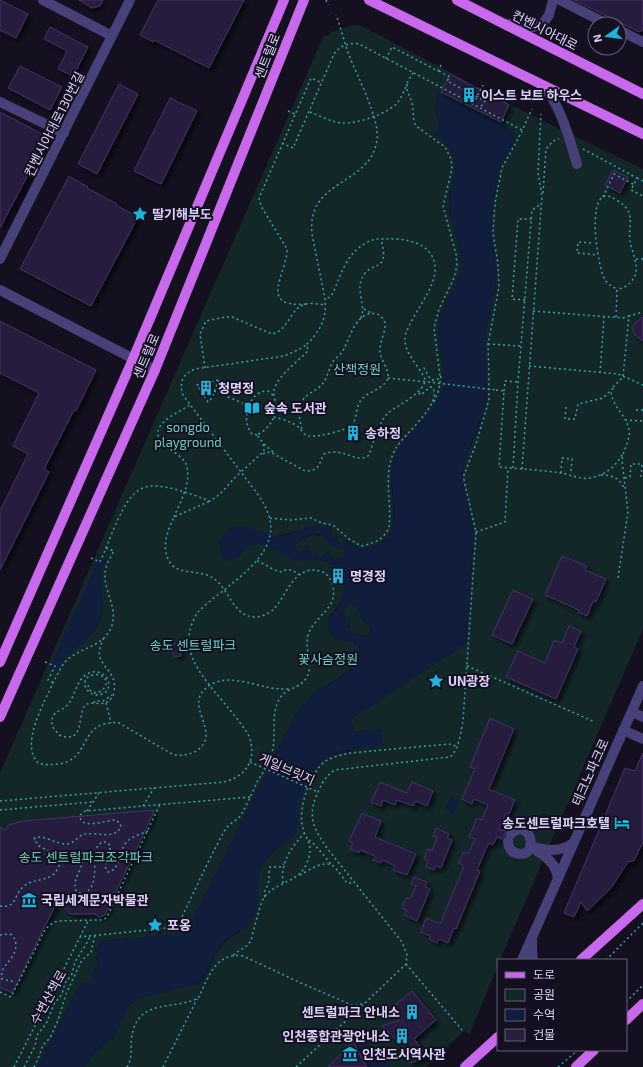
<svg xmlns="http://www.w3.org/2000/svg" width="643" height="1067" viewBox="0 0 643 1067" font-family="'Exo 2','Noto Sans KR',sans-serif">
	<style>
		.green { fill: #132729 }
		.water { fill: #111d3d; fill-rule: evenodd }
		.building { fill: #281e3e; stroke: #423367; filter: url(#shadow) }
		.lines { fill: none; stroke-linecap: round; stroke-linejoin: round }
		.path { stroke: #3ca0a4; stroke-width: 1.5; stroke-dasharray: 2 3; stroke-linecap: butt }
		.minor { stroke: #484079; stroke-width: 10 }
		.major { stroke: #c868ec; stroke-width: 10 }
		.path-bridge { stroke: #3ca0a4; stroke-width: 1.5; stroke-dasharray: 2 3; stroke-linecap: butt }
		.labels { text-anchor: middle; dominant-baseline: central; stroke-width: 4; stroke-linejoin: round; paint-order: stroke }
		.street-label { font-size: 13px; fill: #dcd3fa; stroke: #14101f }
		.poi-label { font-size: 13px; font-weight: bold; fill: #dcd3fa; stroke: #14101f; text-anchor: start }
		.park-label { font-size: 13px; fill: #69d0c1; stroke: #14101f }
	</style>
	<defs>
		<filter id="shadow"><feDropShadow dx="3.5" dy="3.5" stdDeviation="2" flood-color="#0009"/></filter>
	</defs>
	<rect width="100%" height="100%" fill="#14101f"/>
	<!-- green -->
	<path class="green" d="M354 25 362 26 529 114 643 169V629L500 960H498V966L469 1035 465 1030 426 1067H84L95 1052 113 1038 128 1007 137 999 199 983C210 974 211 957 221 946 232 934 249 930 255 913 258 905 257 897 257 889 258 862 272 852 292 838 298 811 302 771 329 756 337 752 345 753 353 750 360 747 373 735 380 729L354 732 351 719 466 643 474 533 462 481C463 453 483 428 486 399 488 380 483 360 485 341 486 323 493 305 496 287V278L491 234 493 204 500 167 514 142 515 136 439 93C432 104 439 116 440 128L436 134C447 144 455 153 456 169 454 179 448 195 449 205 450 225 461 244 461 264 460 287 439 306 438 330 437 350 448 370 442 390 434 418 400 435 392 465 387 488 404 529 381 543 376 547 368 548 361 549L343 538V543L336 542 335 541 338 539 337 537 334 538 330 535 332 531 330 530 331 526C321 528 308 524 300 531L276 536V547C288 550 300 554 312 557 319 559 326 560 332 565 339 569 342 575 344 582 349 605 327 612 328 624 328 628 333 634 335 638L350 642 353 641V644L358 645 360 652 356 653C359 671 328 683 315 693 307 699 301 709 294 717L186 933 101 941 95 952H97L98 956 96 958 98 966 92 973V981L88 983H81L37 1067H0V773L323 37 337 30Z
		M313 535 322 536 333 546 343 549 346 552C344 558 340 559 334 559L329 553H326L323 556H317L318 553 314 555 313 553H310L309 550 307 549 308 546 306 545V550L297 552 295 545 298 541Z
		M349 603C359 603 358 612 363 619 365 622 370 625 370 629 370 631 369 633 368 635L361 636 349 631 348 629 350 625 349 622 350 619H347L343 614 345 606Z"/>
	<!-- water -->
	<path class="water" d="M436 93H439L513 131C514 133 515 136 515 139 513 148 505 157 501 166 497 174 495 192 494 202 488 228 497 254 496 280 496 300 487 319 485 339 483 359 488 378 486 397 483 425 462 455 462 481L474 533 466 643 351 719 354 732 380 729 384 746C337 751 313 750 300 803 298 812 301 824 296 832 290 843 273 848 265 861 254 879 261 895 255 914 250 930 231 934 220 946 210 958 210 976 196 984L137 999 128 1007 113 1038 95 1052 84 1067H37L81 983 84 982 88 983 92 981V973L98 966 96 958 98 956 97 952 94 951 101 941 186 933 294 717C300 708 307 700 315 693 328 683 360 671 356 653L360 652 358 645 353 646V641L350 643C345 639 335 640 331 635 328 631 327 624 329 620 331 615 335 612 338 608 350 590 345 569 324 561 315 557 304 563 294 560 281 557 272 543 258 544 244 544 241 561 227 561L222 557C219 548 218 541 224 534 236 515 259 534 275 536 288 538 304 527 316 525 321 525 325 527 331 526L330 530 332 532 330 535 334 538H338L335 541 336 542 343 543V538L340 536 341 535 345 540 361 549C368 548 376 547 381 543 404 529 388 488 392 465 399 435 434 418 442 390 448 370 437 350 438 330 439 306 460 288 461 264 461 244 450 225 449 205 448 195 454 179 456 169 455 153 447 144 435 134L440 128 436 103ZM318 534 322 536 333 546 343 549 345 552C344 558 340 559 334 559L328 552 323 556H318V553L314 555 313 553H310L309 550 307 549 308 547 306 545V550L297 552 295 546C299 538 310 535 318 534ZM349 603C359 603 358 613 363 619 365 622 370 625 370 629 371 632 369 633 368 635L361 636 349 631 348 627 350 624 349 622 351 619H347L343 614 345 606Z
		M99 557 106 561C104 566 101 570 101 576 100 592 107 606 100 622 90 643 65 651 55 672L49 670Z
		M450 798 459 801 454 813 445 809Z
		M358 1038 368 1042 373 1055 389 1063 391 1067H367L353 1041Z"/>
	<!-- building -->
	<path class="building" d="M0 0 28 14 16 38 0 30Z
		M79 0H103L100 6 92 8Z
		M158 0H244L209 68 154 40 153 42 140 35Z
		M574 0H643V30L639 32Z
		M50 27 88 47 73 76 58 69 67 51 44 39Z
		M20 66 62 87 50 110 8 88Z
		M450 74 509 105 501 122 441 92Z
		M119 84 138 94 97 174 78 164Z
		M170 98 197 111 161 184 134 171Z
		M0 112 48 137 0 228Z
		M613 170 628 177 620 193 605 185Z
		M69 176 88 187 87 188 117 204 116 205 138 217 91 306 20 269Z
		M643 317V341L635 335 633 330 634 324Z
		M0 321 96 370 76 411 74 410 44 469 49 472 0 570V511L28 454 13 446 39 393 0 373Z
		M208 384 211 387 210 392 205 393 202 389 203 385Z
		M352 429 357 431V436L353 438 348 436V431Z
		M562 556 587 566 585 570 606 579 596 602 593 601 587 616 578 612 579 610 545 595Z
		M513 590 533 599 512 644 492 635Z
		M569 626 581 631 574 647 578 649 556 699 506 677 518 651 545 663 554 640 562 643Z
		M179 644 181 656 174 657 172 645Z
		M490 718 514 729 489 789 515 800 509 814 506 813 499 829 505 831V835L502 839 497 837 493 845 489 843 485 851 477 870 480 871 456 929 454 928 448 943 439 939 437 943 429 939 430 936 421 932 426 918 440 924 464 866 459 863 463 852 468 854 475 839 469 837 477 818 482 820 488 805 474 799 472 804 462 799 475 769 470 767Z
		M643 753V842L634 861 628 862 611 888 587 911 581 902 574 917 564 913 625 768 635 771Z
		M380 782 407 793 412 782 433 791 427 806 416 801 413 806 397 800 395 805 383 800 381 806 371 802Z
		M154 810 152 816 105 915 99 917 95 914H71L66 910 58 900 12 993 0 987V827L5 830 9 825 23 821Z
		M362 813 381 821 375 837 416 854 407 875 393 870 395 866 382 860 381 863 373 860 375 856 360 850 359 853 350 849 353 843 349 841Z
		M436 828 449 834 447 838 452 840 441 868 436 866 434 870 426 867 428 861 424 859 428 849 432 851 437 837 433 836Z
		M414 877 427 882 425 886 430 889 417 921 404 915 407 910 402 908 406 898 410 899 416 886 411 884Z
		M412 991 436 1020 414 1039 428 1057 410 1063 404 1047 382 1026 400 1020 390 1009Z
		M353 1041 367 1067H328Z"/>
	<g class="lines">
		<!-- path -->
		<path class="path" d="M326 0 328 5
			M386 59 392 47 438 71 442 63
			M439 71 450 77 447 81 485 101 480 108
			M407 83 413 73
			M407 84C406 92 410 95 412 103 414 111 412 119 416 126L445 147 451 159 452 169 443 206 456 254 457 265 454 278 439 309 434 328 440 376 438 379 432 380 429 377 424 368 421 370
			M473 104 483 85
			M288 111 295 114
			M310 112C320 116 331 122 342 123 356 124 388 114 397 103 401 99 403 92 406 87
			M282 143 293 148 334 54C339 46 350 42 359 44L522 130
			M583 149 637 178 631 190 643 196
			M637 178 643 181
			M543 193 546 149 553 141 559 139
			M603 197 614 174 633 184
			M591 243 578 242 577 253 597 255
			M636 259H643
			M525 300 512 299 518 219H531
			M306 304C257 308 287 274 287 249L261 206 259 198 311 78 322 83
			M364 309 371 313
			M533 311 623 318 629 316
			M616 317 617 289C612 287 608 284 605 280 598 268 587 200 605 196 610 196 613 198 617 200 637 214 628 220 630 240 632 255 643 270 630 283 627 286 622 289 617 289
			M361 318C366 306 357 294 361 281 369 257 391 277 381 239
			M488 344 521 346
			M529 366 618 374 643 385
			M205 368 200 334 206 321 225 317H232L272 334C289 331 290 307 306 304 312 303 319 304 325 305
			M600 373 604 317
			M388 378 428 382
			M217 380 218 382 212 398 208 402 197 385Z
			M218 381 238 387 244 386 251 393
			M613 387 623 377 629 316 643 312
			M613 388 611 392C612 406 626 415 629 429 631 439 623 450 622 460L628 512 618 578
			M496 390 504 391 499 467C520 469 541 470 561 473 570 474 580 480 589 478 604 476 616 467 623 453
			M214 391 245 404
			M504 391 505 381 518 382
			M434 402 439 389 441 375
			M566 407 565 419H575L578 404 603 398 611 390
			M636 410H643
			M274 417C281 419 290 421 297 426 301 428 303 435 308 436 315 438 348 430 352 425 358 417 355 406 362 399 369 391 384 389 388 378 389 368 380 360 380 350 380 341 386 331 385 323 384 319 380 315 377 314 357 309 350 337 344 349 341 355 335 358 332 363 329 369 328 375 325 380 320 391 306 392 301 403 297 411 300 421 302 430
			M625 420 643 421
			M257 435 252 434C240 420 249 390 268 391L273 395
			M264 444 273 452
			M263 454 266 452 272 453 305 471C320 471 318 465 324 454 343 446 357 465 369 455 373 444 379 421 388 413 398 405 426 392 425 379 419 366 404 353 405 338 405 333 408 329 410 324 418 307 437 285 435 266 432 241 403 238 384 239 377 239 372 239 366 243 347 253 341 274 333 293L330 297 325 299
			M513 468 518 382 532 210 541 204
			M522 469 542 196 538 173 541 114
			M561 473 562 458 572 459 571 471
			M601 475C611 475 620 478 624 488
			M625 478 630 477 631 464H642L641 477
			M174 517C180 502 191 484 187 467 184 450 140 442 166 420 173 414 182 410 190 405
			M270 518 291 520 311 518 322 523 333 525 349 539 361 546C374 543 384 540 389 527 392 500 382 472 396 448 404 434 444 403 432 387H430L421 395 418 392
			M476 532 505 522 508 468
			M106 548 114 551C110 558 105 566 105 574 104 593 119 608 111 628 102 648 79 647 65 662 60 668 57 676 53 683 44 703 20 744 38 763 44 765 50 765 57 764 87 762 81 730 104 724 109 723 114 722 119 723L172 754C184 758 205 752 206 736 206 716 186 699 212 684 228 675 251 684 267 687 274 689 281 689 289 689
			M91 558 100 562C109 543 119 509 134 494 140 488 148 485 156 486 174 487 193 495 210 501 223 494 230 481 241 472L183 395C179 383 182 374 195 369L284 356 300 349 306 345
			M257 561C265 564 274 571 282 572 289 567 293 571 300 575
			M104 638C88 667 119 666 114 692
			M45 662 55 666 48 680 54 683
			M467 666 595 722
			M88 685C92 704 118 683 100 675 96 674 91 675 88 677 78 685 93 703 107 691 114 678 99 667 87 674 77 680 75 695 69 703 62 713 50 709 52 726L59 735C85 745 77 716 85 705 96 699 107 711 114 693
			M94 703 95 701H103L112 695
			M106 703 111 723
			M0 801 224 782C248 776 258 757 248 734 238 719 226 705 214 691 194 666 178 643 198 612 222 587 282 558 269 516 264 500 251 486 241 472L264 451 263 443 257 435C266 431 276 419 276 408 276 401 272 394 275 387 281 373 296 363 306 353L308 349 306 345C320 332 327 318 325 299L312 234C306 178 372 186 377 139 380 119 357 76 349 55 344 42 341 28 336 15
			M143 806 154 788
			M0 810 92 802
			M87 811 99 793
			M148 831C140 834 130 837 125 844 119 853 121 866 110 872H108L105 867 110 851V845L106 842H102L98 845C90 859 102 886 83 894L77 892C69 879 87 867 82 854L79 852 62 858 39 846 34 839 36 837C46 836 56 844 67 844 74 844 78 835 85 834 97 832 114 840 121 827L120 823 115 820C106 820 79 831 80 815L85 811 250 797
			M309 840 314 844 332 865
			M300 875C308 871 324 859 333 866 338 870 343 878 347 883H350L354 882
			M283 883C280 862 292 847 305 832
			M265 897C263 890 266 890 268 884 270 879 268 873 270 867H280L284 864
			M0 906C17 908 13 897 22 888 30 879 41 882 51 876 57 873 60 864 62 858
			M0 935 10 934C18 939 17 950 12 957 7 965 0 968 2 979L15 982
			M80 937 88 921
			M233 955 248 945 251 940C254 930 260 902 265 896 277 882 298 882 306 865 316 843 305 842 302 824 299 806 310 774 324 762 332 757 341 755 350 753L449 744 456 746
			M606 960 643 923
			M406 964 462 1030
			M0 992 11 997 45 930C49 925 52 923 58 921L98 920H103L107 917 160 804
			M626 1002 643 985
			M14 1067 80 937 177 927C193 895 207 862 225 830 229 823 237 821 241 815 247 805 252 793 257 782 262 774 268 765 271 756 277 740 271 720 277 704 282 687 300 690 307 677 314 663 304 649 308 635 315 614 342 608 331 581 329 576 325 572 320 571 294 564 286 597 273 610 268 614 261 617 255 617 233 617 229 588 213 578 200 569 177 576 169 561 161 546 168 530 174 517L210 501
			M24 1067 35 1046 37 1035 46 1024 54 1004 62 994 65 983 72 974 75 962 88 941 90 936
			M34 1067 38 1059 43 1045 50 1038 58 1020 66 994 71 983 82 960 91 952 95 935
			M127 1067C134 1056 129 1043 133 1031 141 999 175 1010 198 998 209 978 214 952 243 956L301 983 354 1006 365 1003 406 964 407 955 402 942 327 848C312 827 307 814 319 790 323 781 327 775 335 770L450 757C459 750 461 731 463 721L476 532 464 480V475L476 444 489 400V379L488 344 499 287 498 264 493 233 495 203 502 168 519 137 532 109
			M163 1067 197 999
			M296 1067 363 1005
			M558 1067 578 1050"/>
		<!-- minor -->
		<path class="minor" d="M43 0 112 36
			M560 0 607 24
			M509 24 533 27 542 25 549 15 553 0
			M619 30 643 42
			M541 85C560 101 570 141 577 164
			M0 102 64 133
			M0 259 130 0
			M0 290 155 370
			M632 712 643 717
			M623 730 643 739
			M508 841C508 847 511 852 516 853 540 861 532 815 511 834
			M531 846C546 851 561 853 574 842
			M536 850C548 858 556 864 558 879
			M532 940V950L533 960
			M522 960 643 686"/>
		<!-- major -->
		<path class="major" d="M369 0 643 134
			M457 0 643 94
			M0 662 133 359 284 0
			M0 717 155 370 304 0
			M581 960 643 904
			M626 1020 643 1004
			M465 1067 498 1037
			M576 1067 594 1050"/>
		<!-- path-bridge -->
		<path class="path-bridge" d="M428 382 496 390
			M250 762 318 792"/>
	</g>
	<!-- icons -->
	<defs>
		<g id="building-bare" transform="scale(1.2)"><path d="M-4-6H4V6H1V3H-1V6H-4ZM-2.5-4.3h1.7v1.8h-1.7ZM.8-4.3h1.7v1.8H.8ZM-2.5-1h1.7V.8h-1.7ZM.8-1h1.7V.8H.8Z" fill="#1bb6dd" stroke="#14101f" stroke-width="2.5" paint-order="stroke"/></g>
		<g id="sight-bare" transform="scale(1.2)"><path d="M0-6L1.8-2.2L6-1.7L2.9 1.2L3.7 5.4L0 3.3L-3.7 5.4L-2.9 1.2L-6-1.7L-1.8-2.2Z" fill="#1bb6dd" stroke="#14101f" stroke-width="2.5" paint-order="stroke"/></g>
		<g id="library-bare" transform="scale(1.2)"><path d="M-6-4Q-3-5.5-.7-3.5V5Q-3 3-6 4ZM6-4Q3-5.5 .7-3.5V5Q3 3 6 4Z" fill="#1bb6dd" stroke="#14101f" stroke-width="2.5" paint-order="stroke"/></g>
		<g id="hotel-bare" transform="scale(1.2)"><path d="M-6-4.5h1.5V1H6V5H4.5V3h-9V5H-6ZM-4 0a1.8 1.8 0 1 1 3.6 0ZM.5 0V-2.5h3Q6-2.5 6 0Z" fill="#1bb6dd" stroke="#14101f" stroke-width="2.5" paint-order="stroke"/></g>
		<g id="museum-bare" transform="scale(1.2)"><path d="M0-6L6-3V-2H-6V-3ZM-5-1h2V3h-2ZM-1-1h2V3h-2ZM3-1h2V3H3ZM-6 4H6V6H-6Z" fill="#1bb6dd" stroke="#14101f" stroke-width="2.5" paint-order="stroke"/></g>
	</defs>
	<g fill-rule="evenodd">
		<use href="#building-bare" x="469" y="95"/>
		<use href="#sight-bare" x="140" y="214"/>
		<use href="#building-bare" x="206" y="388"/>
		<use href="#library-bare" x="252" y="408"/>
		<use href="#building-bare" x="353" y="433"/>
		<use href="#building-bare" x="338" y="576"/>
		<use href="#sight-bare" x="436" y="681"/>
		<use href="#hotel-bare" x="622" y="823"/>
		<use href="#museum-bare" x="29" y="900"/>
		<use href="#sight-bare" x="155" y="925"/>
		<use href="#building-bare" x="412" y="1012"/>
		<use href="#building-bare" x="402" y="1036"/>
		<use href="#museum-bare" x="350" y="1054"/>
	</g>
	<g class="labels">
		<!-- street labels -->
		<g class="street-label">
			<text transform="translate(545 30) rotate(27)">컨벤시아대로</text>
			<text transform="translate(267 56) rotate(-68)">센트럴로</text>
			<text transform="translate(54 124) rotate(-63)">컨벤시아대로130번길</text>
			<text transform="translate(146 356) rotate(-67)">센트럴로</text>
			<text transform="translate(287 769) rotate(24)">게일브릿지</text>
			<text transform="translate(590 772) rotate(-66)">테크노파크로</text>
			<text transform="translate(48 997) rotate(-61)">수변산책로</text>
		</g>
		<!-- poi labels -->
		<g class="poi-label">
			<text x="481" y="95">이스트 보트 하우스</text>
			<text x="152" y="214">딸기해부도</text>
			<text x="218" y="388">청명정</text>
			<text x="264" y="408">숲속 도서관</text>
			<text x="365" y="433">송하정</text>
			<text x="350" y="576">명경정</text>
			<text x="448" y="681">UN광장</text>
			<text x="610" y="823" text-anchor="end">송도센트럴파크호텔</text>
			<text x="41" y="900">국립세계문자박물관</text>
			<text x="167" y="925">포옹</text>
			<text x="400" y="1012" text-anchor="end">센트럴파크 안내소</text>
			<text x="390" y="1036" text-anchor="end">인천종합관광안내소</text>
			<text x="362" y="1054">인천도시역사관</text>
		</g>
		<!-- park labels -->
		<g class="park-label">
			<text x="357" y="369">산책정원</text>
			<text x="188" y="427">songdo<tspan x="188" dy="15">playground</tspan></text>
			<text x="193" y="645">송도 센트럴파크</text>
			<text x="328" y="659">꽃사슴정원</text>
			<text x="86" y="857">송도 센트럴파크조각파크</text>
		</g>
	</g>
	<!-- legend -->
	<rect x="497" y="959" width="130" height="92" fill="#14101f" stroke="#645e77"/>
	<rect x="505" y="972" width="20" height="6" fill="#c868ec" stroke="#645e77"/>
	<text x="533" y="979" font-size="12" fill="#dcd3fa">도로</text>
	<rect x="505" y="989" width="20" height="12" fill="#132729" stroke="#645e77"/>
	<text x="533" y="999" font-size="12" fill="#dcd3fa">공원</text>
	<rect x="505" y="1009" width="20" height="12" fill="#111d3d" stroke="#645e77"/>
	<text x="533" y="1019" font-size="12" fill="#dcd3fa">수역</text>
	<rect x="505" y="1029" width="20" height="12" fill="#281e3e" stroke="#645e77"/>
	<text x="533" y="1039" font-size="12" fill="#dcd3fa">건물</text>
	<!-- north arrow -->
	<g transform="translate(607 36) rotate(256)"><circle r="19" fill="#14101f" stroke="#645e77"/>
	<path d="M0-3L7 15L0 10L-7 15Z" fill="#1bb6dd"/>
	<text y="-6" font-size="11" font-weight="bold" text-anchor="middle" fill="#dcd3fa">N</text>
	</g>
</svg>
